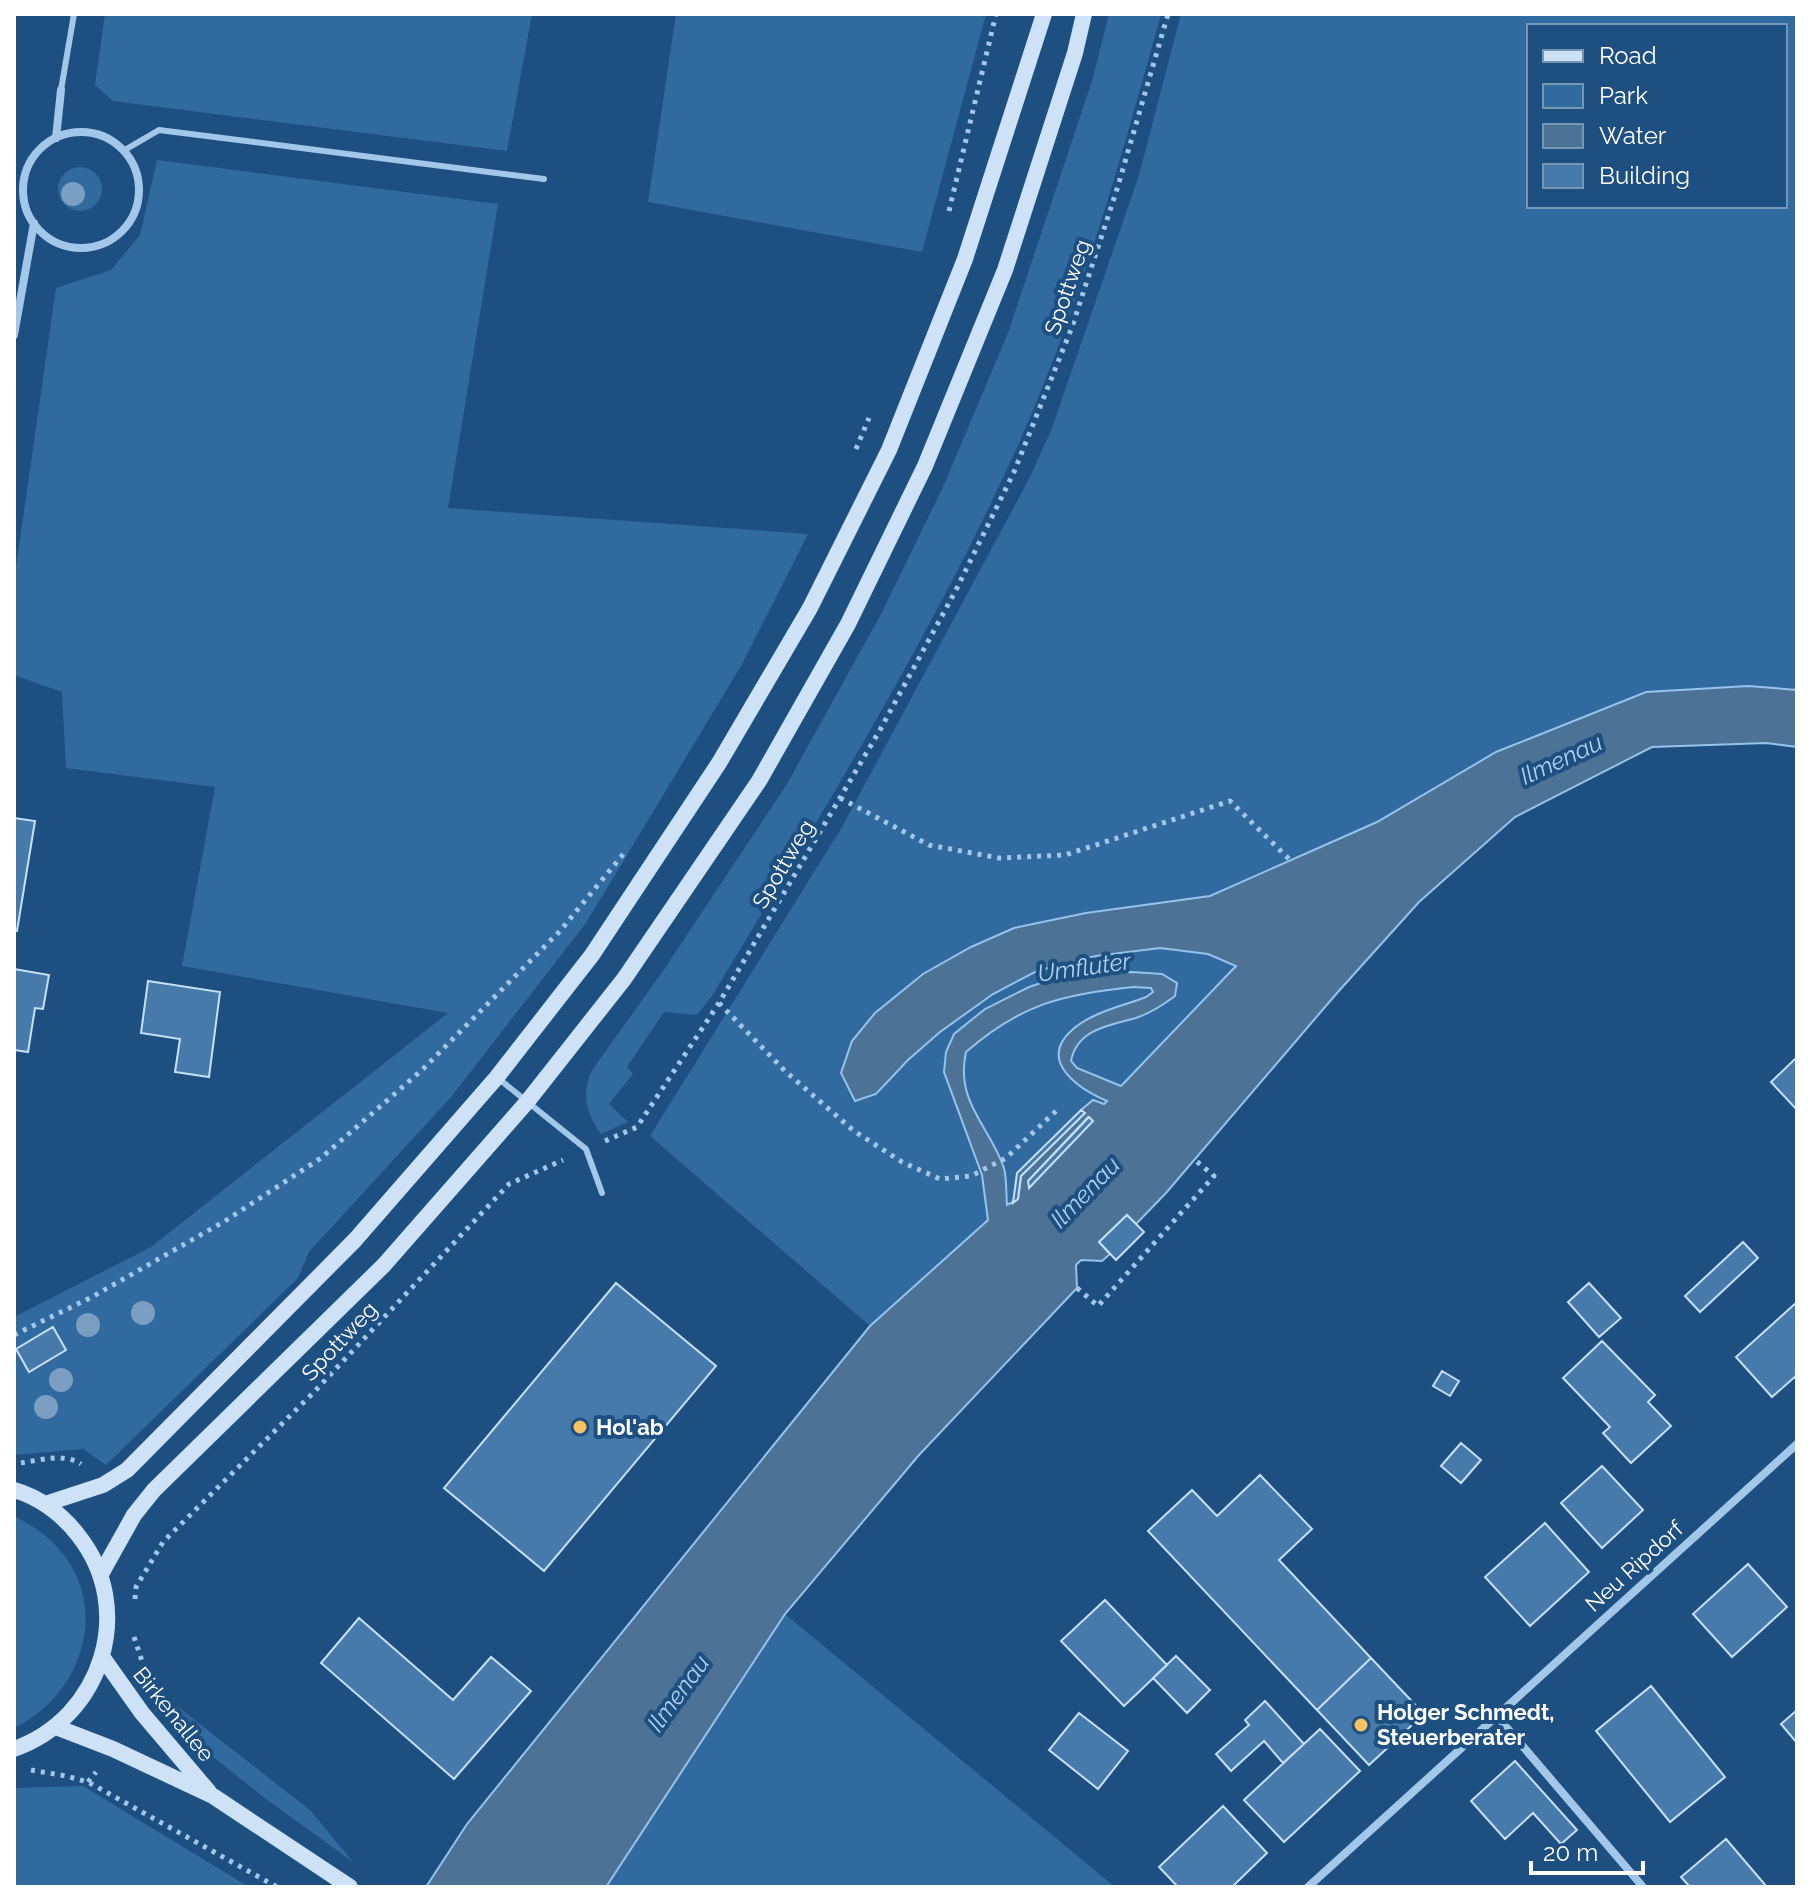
<svg xmlns="http://www.w3.org/2000/svg" width="1811" height="1901" viewBox="0 0 1811 1901" font-family="Raleway,sans-serif">
	<style>
		.green { fill: #316a9f; fill-rule: evenodd }
		.water { fill: #4c7296; stroke: #95c3eb; stroke-width: 2; fill-rule: evenodd }
		.building { fill: #457aaa; stroke: #c6e0f7; stroke-width: 2 }
		.lines { fill: none; stroke-linecap: round; stroke-linejoin: round }
		.path { stroke: #a2c7e9; stroke-width: 5; stroke-dasharray: 4 6; stroke-linecap: butt }
		.lane { stroke: #a2c7e9; stroke-width: 6 }
		.street { stroke: #a2c7e9; stroke-width: 8 }
		.secondary { stroke: #cde2f7; stroke-width: 16 }
		.tree { fill: #7a9fc2 }
		.poi-dot { fill: #f9c160; stroke: #1d5081; stroke-width: 3 }
		.labels { text-anchor: middle; dominant-baseline: central; stroke-width: 8; stroke-linejoin: round; paint-order: stroke }
		.street-label { font-size: 22px; fill: #fff; stroke: #1d5081 }
		.poi-label { font-size: 22px; font-weight: bold; fill: #fff; stroke: #1d5081; text-anchor: start }
		.water-label { font-size: 24px; font-style: italic; fill: #add1f1; stroke: #1d5081 }
	</style>
	<rect width="100%" height="100%" fill="#1d5081"/>
	<!-- green -->
	<path class="green" d="M105 14H532L507 151 113 101 95 85Z
		M676 14H986L922 252 648 202Z
		M1109 14H1161C1119 167 1075 323 1008 467 923 651 816 823 712 996L697 1015 664 1012 627 1067 633 1074 609 1104 628 1122 601 1134C586 1112 581 1096 592 1070L663 971 787 784 880 616 943 487 1008 333 1092 81Z
		M1181 14H1797V690L1748 686 1646 692 1496 752 1377 822 1210 896 1081 914 1014 928 908 1060C935 1036 964 1010 995 992 1049 962 1148 936 1209 954 1218 957 1228 962 1237 966L1121 1086 1077 1068 1071 1061C1080 1018 1131 1029 1158 1008 1165 1003 1172 991 1177 983L1062 976 1029 987 985 1009 954 1034 945 1053 944 1072 982 1175 988 1220 870 1326 650 1136 842 827 1030 477 1052 428 1139 175ZM1529 26H1785V206H1529Z
		M157 160 498 204 448 508 808 534 741 666 586 923 451 1097 309 1252 298 1278 106 1465 83 1449 14 1455V1317L151 1247 448 1013 182 966 215 787 66 768 62 692 14 675V581L56 288 111 270 140 235Z
		M58 189a22 22 0 1 1 44 0a22 22 0 1 1-44 0Z
		M1134 987 1151 988 1153 992 1129 1004 1058 1056 1107 1100 1104 1104 1092 1101 1017 1172 1013 1203 1007 1205C1007 1193 1007 1180 1003 1168 989 1125 955 1102 966 1052 1021 1004 1063 994 1134 987Z
		M14 1516C31 1525 46 1534 58 1548 112 1608 81 1696 14 1728Z
		M785 1614 1115 1887H606Z
		M164 1696 310 1810 353 1862 266 1799 154 1710Z
		M83 1786 249 1887H14V1788Z"/>
	<!-- water -->
	<path class="water" d="M1748 686 1797 690V747L1766 743 1652 747 1515 817 1419 902 1337 993 1166 1193 1136 1224 1127 1215 1099 1242 1110 1254 1102 1261 1081 1260 1076 1265 1077 1288 919 1455 785 1614 606 1887H426L467 1824 870 1326 988 1220 982 1175 944 1072 946 1052 954 1034 985 1009 1029 987 1062 976 1132 972 1162 974 1177 983 1175 996C1163 1005 1151 1013 1136 1018 1110 1025 1077 1029 1071 1061L1077 1068 1121 1086 1236 966 1208 954 1160 948 1096 956 1037 971 993 994 940 1032 908 1060 876 1094 855 1101 841 1073 852 1041 875 1013 923 974 971 947 1014 928 1086 913 1210 896 1377 822 1496 752 1646 692ZM1134 987 1151 988 1153 992 1146 997C1123 1006 1092 1012 1072 1030 1037 1061 1079 1089 1107 1101L1104 1104 1093 1100 1081 1110 1084 1113 1021 1176 1018 1199 1007 1205C1006 1194 1007 1180 1004 1168 989 1125 955 1102 966 1052 1021 1004 1063 994 1134 987ZM1088 1117 1092 1121 1028 1181Z"/>
	<!-- building -->
	<path class="building" d="M14 818 35 821 17 931 14 930Z
		M14 969 49 975 43 1009 35 1008 28 1052 14 1050Z
		M148 981 220 992 209 1077 175 1072 180 1039 141 1033Z
		M1797 1057V1110L1771 1082Z
		M1081 1110 1085 1113 1021 1176 1018 1199 1013 1203 1017 1173Z
		M1089 1117 1093 1121 1029 1188 1028 1181Z
		M1127 1215 1144 1232 1116 1260 1099 1242Z
		M1743 1242 1758 1258 1700 1312 1685 1296Z
		M616 1283 716 1366 544 1571 444 1488Z
		M1589 1283 1621 1318 1599 1337 1568 1302Z
		M1797 1302V1375L1772 1397 1736 1357Z
		M53 1327 66 1350 29 1372 16 1349Z
		M1602 1341 1655 1395 1648 1402 1671 1426 1631 1463 1603 1433 1610 1427 1563 1378Z
		M1442 1371 1459 1381 1450 1396 1433 1386Z
		M1461 1443 1481 1460 1461 1483 1441 1466Z
		M1602 1466 1643 1510 1602 1548 1561 1503Z
		M1260 1475 1312 1529 1279 1560 1371 1658 1317 1710 1148 1531 1192 1490 1217 1516Z
		M1545 1523 1589 1572 1530 1626 1485 1577Z
		M1748 1564 1787 1607 1732 1657 1693 1614Z
		M1105 1600 1167 1665 1124 1706 1061 1641Z
		M359 1618 453 1700 491 1657 531 1691 454 1779 321 1663Z
		M1176 1656 1210 1690 1187 1713 1153 1678Z
		M1371 1658 1424 1714 1369 1765 1317 1710Z
		M1651 1686 1725 1777 1670 1822 1596 1731Z
		M1265 1701 1304 1744 1283 1763 1264 1741 1231 1771 1216 1754 1249 1725 1245 1720Z
		M1797 1710V1743L1781 1724Z
		M1079 1713 1128 1751 1098 1789 1049 1750Z
		M1320 1729 1360 1771 1284 1842 1244 1800Z
		M1515 1761 1577 1830 1561 1844 1533 1813 1505 1839 1471 1801Z
		M1223 1806 1267 1853 1232 1887H1178L1159 1867Z
		M1726 1839 1767 1887H1690L1681 1877Z"/>
	<g class="lines">
		<!-- path -->
		<path class="path" d="M949 211 996 14
			M856 449 869 418
			M840 798 929 845 999 858 1065 855 1230 801 1289 859
			M719 1003 785 1071 854 1131 902 1162 940 1179 971 1176 1006 1158 1057 1110
			M605 1141 637 1127 719 1003 880 730 956 590 1014 472 1072 327 1118 186 1168 14
			M1077 1288 1098 1306 1214 1176 1195 1160
			M14 1335 92 1297 225 1221 321 1158 422 1070 560 931 625 852
			M21 1463C40 1460 65 1453 81 1464
			M135 1599 136 1587 163 1542 315 1391 509 1184 563 1160
			M134 1637 142 1661
			M31 1770 66 1776 88 1782 277 1887
			M88 1782 96 1772"/>
		<!-- lane -->
		<path class="lane" d="M61 90 74 14
			M123 151 159 130 544 179
			M499 1079 586 1149 602 1193"/>
		<!-- street -->
		<path class="street" d="M23 190a58 58 0 1 1 116 0a58 58 0 1 1-116 0Z
			M56 138 61 90
			M14 335 34 223
			M1496 1715 1643 1887
			M1308 1887 1797 1444"/>
		<!-- secondary -->
		<path class="secondary" d="M14 1490C39 1497 62 1514 78 1535 137 1609 102 1718 14 1749
			M45 1504 103 1485 127 1470 355 1240 497 1077 592 955 719 763 810 608 889 450 965 259 1044 14
			M101 1574 134 1515 154 1490 384 1265 527 1102 624 979 759 781 848 624 925 466 1005 270 1075 53 1084 14
			M103 1658 142 1713 209 1792
			M56 1727 113 1749 213 1796 350 1887"/>
	</g>
	<!-- trees -->
	<g class="tree">
		<circle cx="73" cy="194" r="12"/>
		<circle cx="143" cy="1313" r="12"/>
		<circle cx="88" cy="1325" r="12"/>
		<circle cx="61" cy="1380" r="12"/>
		<circle cx="46" cy="1407" r="12"/>
	</g>
	<!-- markers -->
	<g class="poi-dot">
		<circle cx="580" cy="1427" r="8"/>
		<circle cx="1361" cy="1725" r="8"/>
	</g>
	<g class="labels">
		<!-- street labels -->
		<g class="street-label">
			<text transform="translate(1067 287) rotate(-71)">Spottweg</text>
			<text transform="translate(783 864) rotate(-59)">Spottweg</text>
			<text transform="translate(339 1341) rotate(-47)">Spottweg</text>
			<text transform="translate(1634 1566) rotate(-42)">Neu Ripdorf</text>
			<text transform="translate(174 1714) rotate(51)">Birkenallee</text>
		</g>
		<!-- poi labels -->
		<g class="poi-label">
			<text x="596" y="1427">Hol'ab</text>
			<text x="1377" y="1712">Holger Schmedt,<tspan x="1377" dy="25">Steuerberater</tspan></text>
		</g>
		<!-- water labels -->
		<g class="water-label">
			<text transform="translate(1561 759) rotate(-25)">Ilmenau</text>
			<text transform="translate(1084 967) rotate(-8)">Umfluter</text>
			<text transform="translate(1085 1192) rotate(-46)">Ilmenau</text>
			<text transform="translate(678 1693) rotate(-54)">Ilmenau</text>
		</g>
	</g>
	<!-- border -->
	<rect width="1811" height="1901" fill="none" stroke="#ffffff" stroke-width="32"/>
	<!-- legend -->
	<rect x="1527" y="24" width="260" height="184" fill="#1d5081" stroke="#7796b3" stroke-width="2"/>
	<rect x="1543" y="50" width="40" height="12" fill="#cde2f7" stroke="#7796b3" stroke-width="2"/>
	<text x="1599" y="64" font-size="24" fill="#ffffff">Road</text>
	<rect x="1543" y="84" width="40" height="24" fill="#316a9f" stroke="#7796b3" stroke-width="2"/>
	<text x="1599" y="104" font-size="24" fill="#ffffff">Park</text>
	<rect x="1543" y="124" width="40" height="24" fill="#4c7296" stroke="#7796b3" stroke-width="2"/>
	<text x="1599" y="144" font-size="24" fill="#ffffff">Water</text>
	<rect x="1543" y="164" width="40" height="24" fill="#457aaa" stroke="#7796b3" stroke-width="2"/>
	<text x="1599" y="184" font-size="24" fill="#ffffff">Building</text>
	<!-- scale -->
	<path d="M1531 1861v12h112v-12" fill="none" stroke="#ffffff" stroke-width="4"/>
	<text x="1543" y="1861" font-size="24" fill="#ffffff" stroke="#1d5081" stroke-width="6" paint-order="stroke">20 m</text>
</svg>
